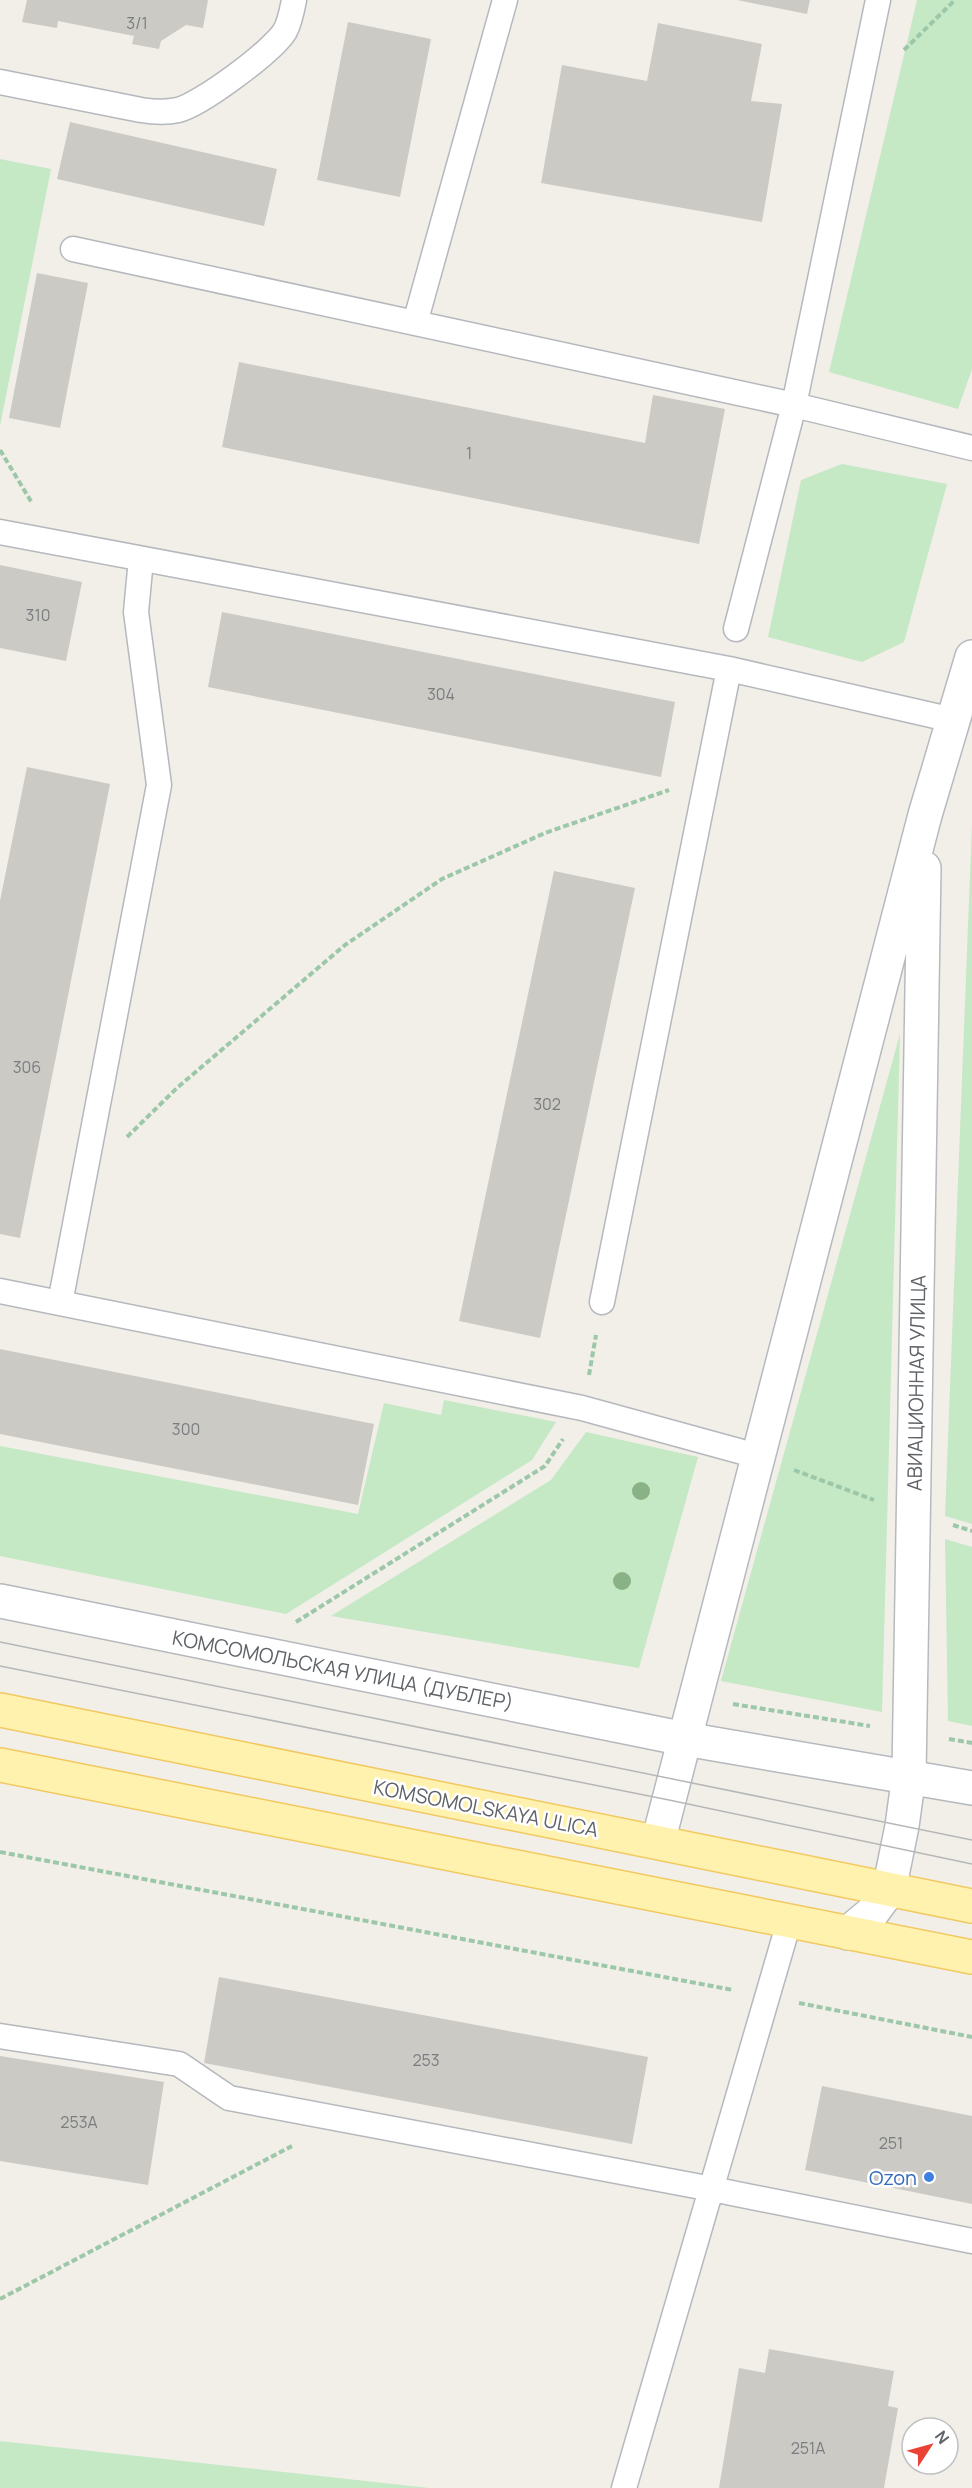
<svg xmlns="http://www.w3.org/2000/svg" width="972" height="2488" viewBox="0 0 972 2488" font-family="Manrope,sans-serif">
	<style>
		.green { fill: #c5e8c5 }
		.building { fill: #cccac5 }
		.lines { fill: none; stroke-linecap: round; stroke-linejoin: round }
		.service-casing { stroke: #b5b8bc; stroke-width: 27 }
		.minor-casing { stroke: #b5b8bc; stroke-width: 36 }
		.secondary-casing { stroke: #b6babf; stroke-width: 36 }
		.primary-casing { stroke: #f2c960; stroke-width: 36 }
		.path { stroke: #9cc7a9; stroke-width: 4; stroke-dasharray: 6 3; stroke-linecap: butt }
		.service { stroke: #fff; stroke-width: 24 }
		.minor { stroke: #fff; stroke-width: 33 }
		.secondary { stroke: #fff; stroke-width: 33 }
		.primary { stroke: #fff2af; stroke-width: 33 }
		.tram { stroke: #b6b7b8; stroke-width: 1.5 }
		.tree { fill: #89b387 }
		.shop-dot { fill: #3f7fe0; stroke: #fff; stroke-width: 2 }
		.labels { text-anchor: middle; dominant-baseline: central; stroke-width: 5; stroke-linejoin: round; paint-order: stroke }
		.number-label { font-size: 16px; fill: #7a7d7f }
		.street-label { font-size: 20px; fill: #5f6368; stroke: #fff }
		.shop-label { font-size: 20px; fill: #366cbe; stroke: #fff; text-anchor: end }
	</style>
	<rect width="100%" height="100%" fill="#f1efe8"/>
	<!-- green -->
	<path class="green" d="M917 0H972V369L958 409 829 372Z
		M0 159 51 169 0 426Z
		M842 464 947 484 904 642 862 662 768 637 801 480Z
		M972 823V1524L945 1516Z
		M900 1034 882 1712 721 1681Z
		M444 1400 556 1422 532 1460 286 1614 0 1556V1446L358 1514 384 1403 441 1415Z
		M586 1432 698 1457 639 1668 331 1616 551 1480Z
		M945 1539 972 1547V1726L948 1721Z
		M0 2441 429 2488H0Z"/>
	<!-- building -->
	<path class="building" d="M27 0H208L203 28 186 25 161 41 159 49 132 44 134 36 58 21 57 28 22 22Z
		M737 0H810L807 14Z
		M348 22 431 39 400 197 317 180Z
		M658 23 762 44 751 101 782 104 762 222 541 183 562 65 647 81Z
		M70 122 277 169 264 226 57 179Z
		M37 273 88 283 60 428 9 418Z
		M239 362 645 443 653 395 725 409 699 544 222 447Z
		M0 565 82 582 66 661 0 648Z
		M222 612 675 702 661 777 208 687Z
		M27 767 110 784 20 1238 0 1234V901Z
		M554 871 635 888 540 1338 459 1321Z
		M0 1349 374 1424 358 1505 0 1434Z
		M219 1977 648 2057 632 2144 204 2063Z
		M0 2056 164 2082 148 2185 0 2161Z
		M822 2086 972 2116V2204L805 2170Z
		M769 2349 894 2371 888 2406 898 2408 884 2488H719L739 2368 765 2373Z"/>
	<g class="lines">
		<!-- service casing -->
		<g class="service-casing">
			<path id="service" d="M0 82 141 110C154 112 165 113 178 110 200 105 273 51 285 31 290 22 292 10 294 0
				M73 249 794 405 972 448
				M415 323 505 0
				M0 532 729 669 953 720
				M736 629 794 405 878 0
				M0 1291 582 1408 757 1456
				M602 1302 729 669
				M60 1303 159 785 136 612 141 559
				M0 2036 179 2064 229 2098 712 2189 972 2241
				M624 2488 789 1922"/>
		</g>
		<!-- minor casing -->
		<g class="minor-casing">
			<path id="minor" d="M0 1601 685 1739 972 1788"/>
		</g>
		<!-- secondary casing -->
		<g class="secondary-casing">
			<path id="secondary" d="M658 1842 925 815 972 657
				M848 1933 872 1913 889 1890 902 1826 909 1775 924 868"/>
		</g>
		<!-- primary casing -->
		<g class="primary-casing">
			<path id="primary" d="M0 1710 972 1906
				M0 1765 972 1957"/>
		</g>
		<!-- path -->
		<path class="path" d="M904 50 955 0
			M0 450 32 503
			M127 1137 178 1087 345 945 442 879 545 833 669 790
			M589 1375 596 1335
			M794 1470 874 1500
			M953 1525 972 1531
			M296 1622 545 1466 563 1439
			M733 1704 870 1726
			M949 1739 972 1743
			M0 1852 733 1990
			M799 2003 972 2037
			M0 2299 292 2146"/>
		<!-- service -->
		<use href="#service" class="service"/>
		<!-- minor -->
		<use href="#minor" class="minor"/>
		<!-- secondary -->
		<use href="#secondary" class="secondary"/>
		<!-- primary -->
		<use href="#primary" class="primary"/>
		<!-- tram -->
		<path class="tram" d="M0 1642 972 1840
			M0 1666 669 1800 972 1864"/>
	</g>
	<!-- trees -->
	<g class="tree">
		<circle cx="641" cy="1491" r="9"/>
		<circle cx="622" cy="1581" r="9"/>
	</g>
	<!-- markers -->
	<circle class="shop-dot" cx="929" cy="2177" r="6"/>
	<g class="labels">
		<!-- number labels -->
		<g class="number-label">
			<text x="137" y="23">3/1</text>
			<text x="469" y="453">1</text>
			<text x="38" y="615">310</text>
			<text x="441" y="694">304</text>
			<text x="27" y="1067">306</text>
			<text x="547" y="1104">302</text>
			<text x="186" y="1429">300</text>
			<text x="426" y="2060">253</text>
			<text x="79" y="2122">253А</text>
			<text x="891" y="2143">251</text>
			<text x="808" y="2448">251А</text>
		</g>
		<!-- street labels -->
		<g class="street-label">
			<text transform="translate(916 1383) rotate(-89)">АВИАЦИОННАЯ УЛИЦА</text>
			<text transform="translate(343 1670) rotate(11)">КОМСОМОЛЬСКАЯ УЛИЦА (ДУБЛЕР)</text>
			<text transform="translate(486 1808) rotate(11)">KOMSOMOLSKAYA ULICA</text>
		</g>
		<!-- shop labels -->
		<g class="shop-label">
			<text x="917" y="2177">Ozon</text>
		</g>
	</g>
	<!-- north arrow -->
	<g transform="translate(930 2446) rotate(54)"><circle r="28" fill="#ffffff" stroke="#bfc1c3" stroke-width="1.5"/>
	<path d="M0-4.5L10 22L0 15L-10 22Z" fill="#ea4335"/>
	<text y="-9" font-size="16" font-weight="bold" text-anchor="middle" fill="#5f6368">N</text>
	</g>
</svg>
